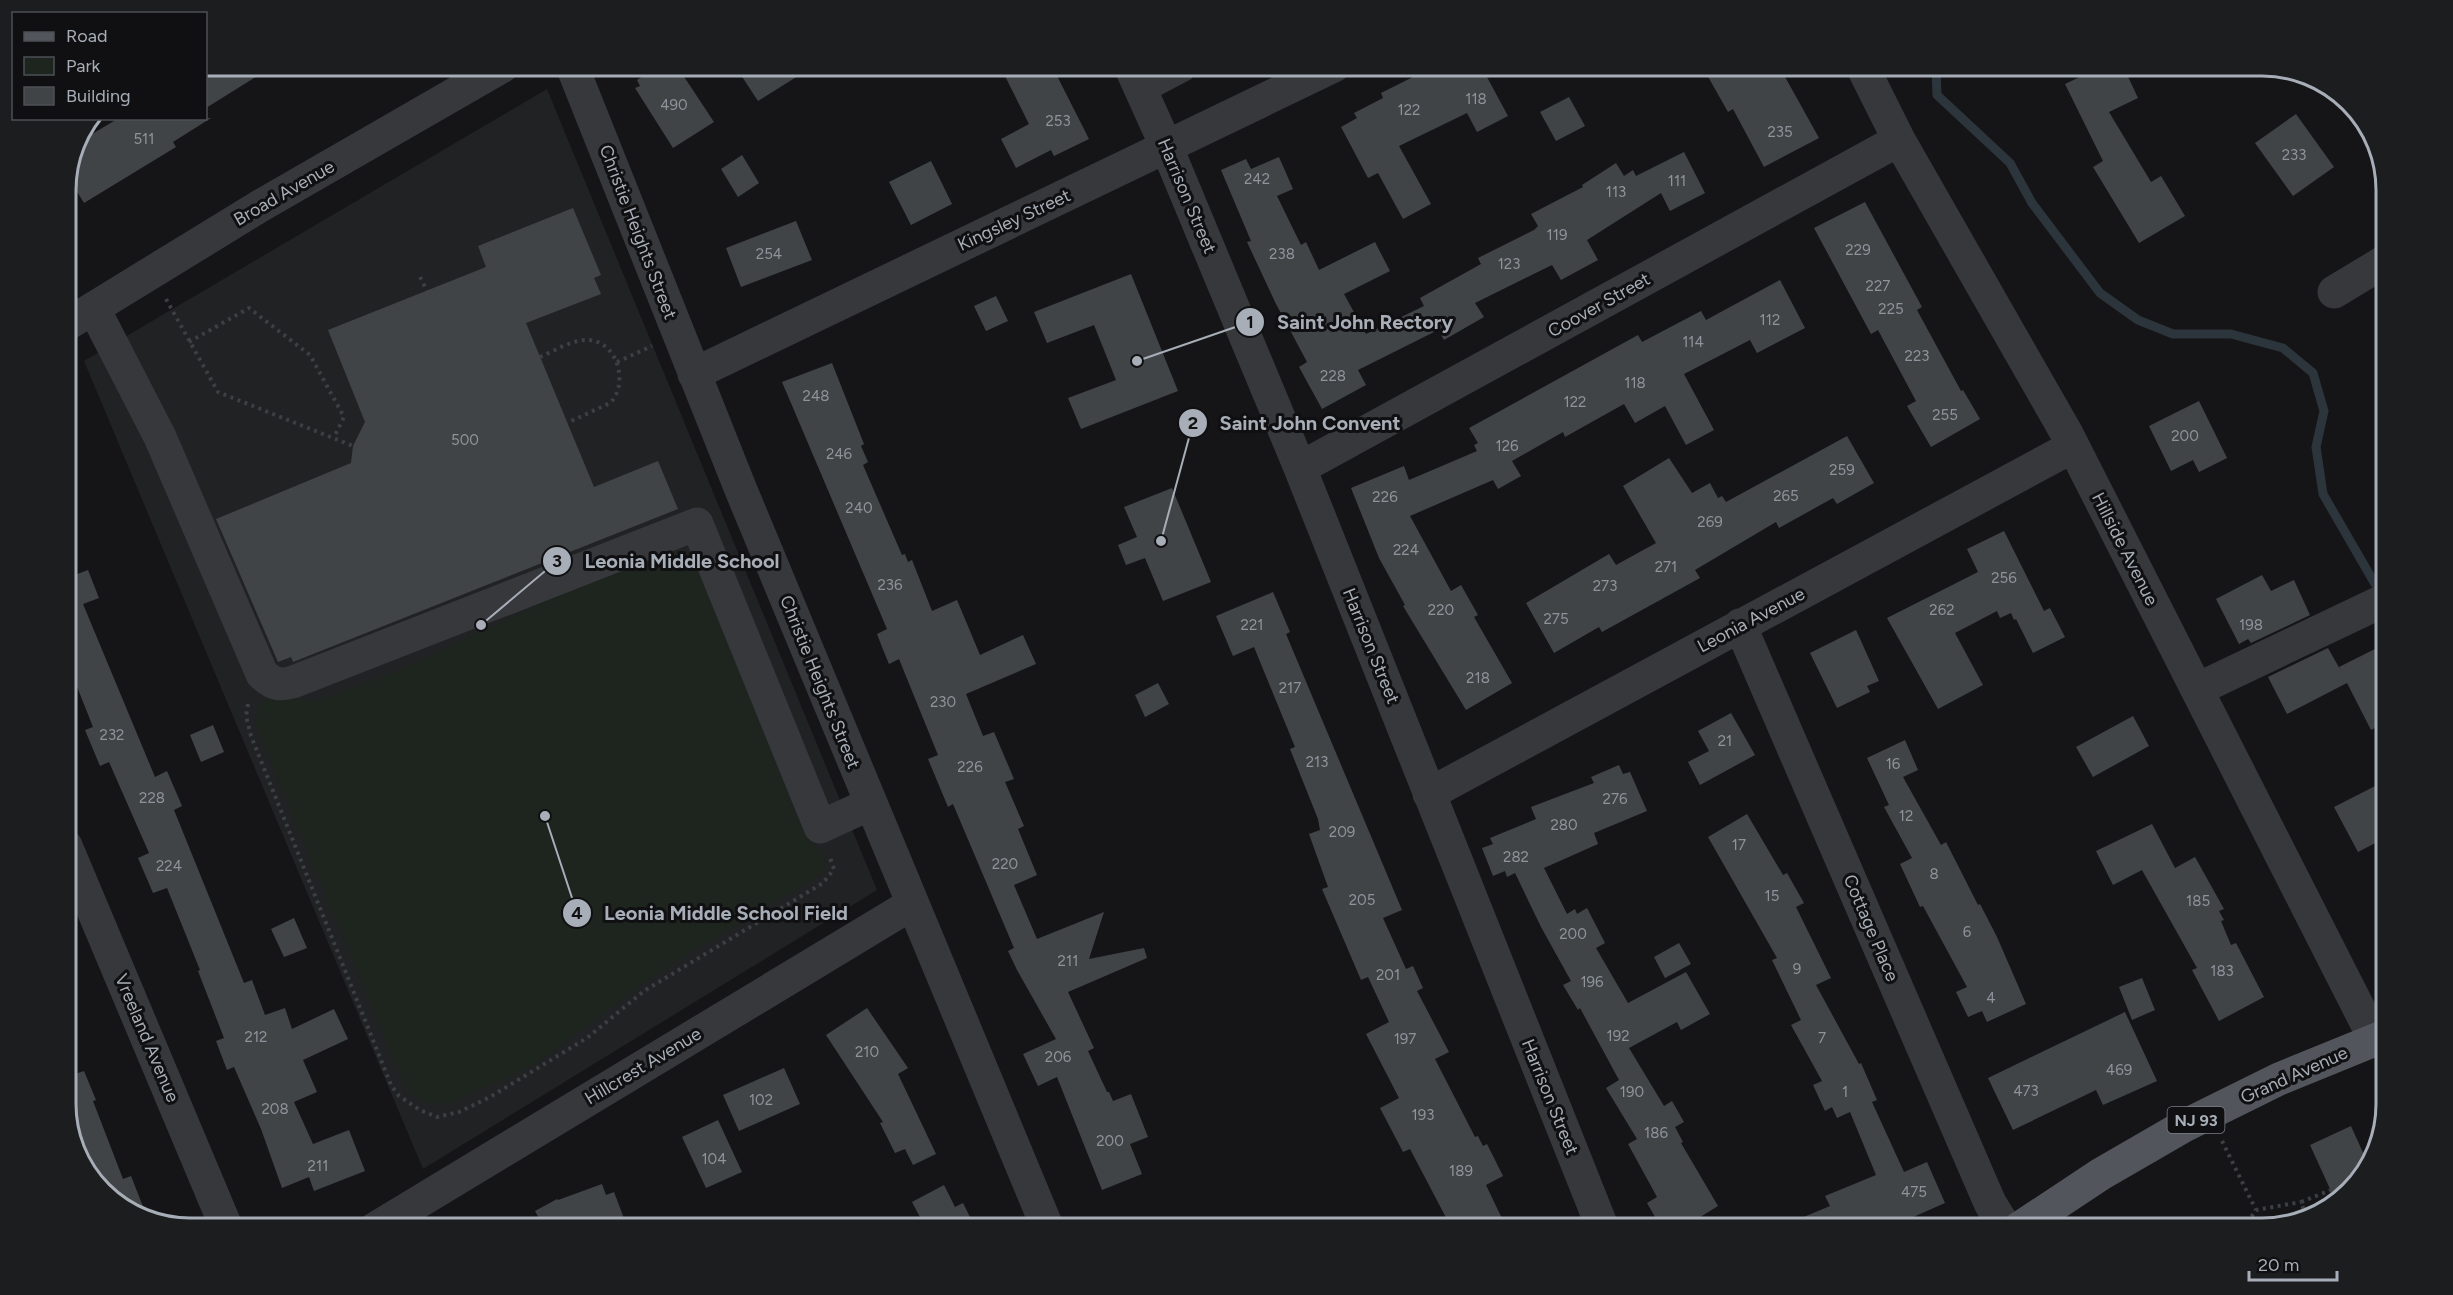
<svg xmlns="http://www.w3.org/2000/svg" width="2453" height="1295" viewBox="0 0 2453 1295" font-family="Figtree,sans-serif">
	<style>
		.built { fill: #212224 }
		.green { fill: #1d251e }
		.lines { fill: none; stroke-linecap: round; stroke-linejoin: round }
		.stream { stroke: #2c353b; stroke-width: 9 }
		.building { fill: #414447 }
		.path { stroke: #3c3f43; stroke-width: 4; stroke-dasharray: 3 4.5; stroke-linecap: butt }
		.minor { stroke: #36383c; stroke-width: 33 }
		.major { stroke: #52555b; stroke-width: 33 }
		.labels { text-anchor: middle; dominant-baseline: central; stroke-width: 6; stroke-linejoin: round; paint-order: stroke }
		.number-label { font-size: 15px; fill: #8e949b }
		.shield { fill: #101012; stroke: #7a7f86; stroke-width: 1.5 }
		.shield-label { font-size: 16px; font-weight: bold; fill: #a7aeb7 }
		.street-label { font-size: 18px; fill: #a7aeb7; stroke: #101012 }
		.rim { fill: none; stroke: #a7aeb7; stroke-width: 3 }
		.leader { fill: none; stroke: #a7aeb7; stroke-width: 2 }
		.callout-dot { fill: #a7aeb7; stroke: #101012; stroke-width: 2 }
		.mark-label { font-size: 18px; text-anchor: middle; font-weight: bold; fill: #111 }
		.callout-label { font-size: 20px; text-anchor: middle; font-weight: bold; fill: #a7aeb7; stroke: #101012; stroke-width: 6; stroke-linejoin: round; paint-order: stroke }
	</style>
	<rect width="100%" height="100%" fill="#151517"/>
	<!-- built -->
	<path class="built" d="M547 89 877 890 423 1169 84 361Z"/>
	<!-- green -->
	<path class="green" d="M671 548 692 558 715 603 782 764 788 796 805 835 823 855 825 861 823 873 659 972 537 1063 503 1080 453 1101 431 1104 414 1097 402 1080 255 723 259 703 275 697 315 701 385 676 637 560Z"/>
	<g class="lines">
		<!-- stream -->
		<path class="stream" d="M1936 66 1937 95 2010 163 2032 203 2100 293 2138 320 2173 334H2231L2283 348 2313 373 2324 411 2316 447 2323 494 2375 584"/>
	</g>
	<!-- building -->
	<path class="building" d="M206 66H273L206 108Z
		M658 66H677L714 122 673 148 635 88 640 86 637 80Z
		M735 66H814L758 101Z
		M1000 66H1052L1089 139 1054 156 1051 150 1016 168 1001 139 1029 124Z
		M1435 66H1481L1508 116 1477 132 1467 113 1399 146 1431 204 1403 219 1378 173 1368 178 1341 127 1357 118 1354 113 1383 98 1381 93Z
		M1702 66H1779L1819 138 1764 167 1733 109 1728 112Z
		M2103 66H2123L2138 98 2109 112 2151 182 2161 176 2185 216 2139 243 2093 167 2103 161 2065 84Z
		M1569 97 1585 126 1556 141 1540 112Z
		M2296 114 2334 167 2293 196 2255 143Z
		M119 118H211L173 142 176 147 84 203 68 177 77 143Z
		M1684 152 1705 193 1670 211 1661 193 1587 240 1598 260 1561 280 1552 265 1475 303 1484 317 1444 340 1438 330 1358 370 1366 385 1322 409 1299 367 1307 362 1276 304 1247 242 1251 241 1221 170 1246 159 1251 169 1279 157 1293 189 1277 196 1301 245 1306 242 1319 270 1375 242 1390 271 1344 294 1366 334 1424 306 1420 298 1481 264 1478 258 1534 230 1538 226 1531 214 1583 187 1582 185 1616 163 1624 176 1633 170 1636 176Z
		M742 155 759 183 738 197 721 169Z
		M931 161 952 204 911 225 889 182Z
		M1865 202 1922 307 1917 310 1961 391 1963 390 1980 419 1931 447 1907 406 1916 401 1878 330 1871 334 1814 228Z
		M573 208 601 275 594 278 601 294 526 323 594 487 658 461 678 509 293 662 291 657 278 662 216 519 351 463 353 446 365 422 328 330 486 267 478 246Z
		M796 221 812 260 741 287 726 248Z
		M1131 274 1178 391 1081 429 1068 398 1116 380 1094 325 1047 343 1034 312Z
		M1780 280 1805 328 1757 353 1750 340 1684 374 1714 430 1686 445 1665 406 1635 423 1624 404 1565 437 1563 432 1512 461 1521 476 1498 489 1493 480 1410 516 1451 591 1461 585 1478 615 1474 617 1512 683 1466 710 1403 606 1405 605 1379 558 1351 488 1404 466 1409 480 1477 451 1474 445 1478 443 1469 428 1638 335 1642 342 1701 311 1706 320Z
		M996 296 1008 321 986 331 974 306Z
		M832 363 864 444 861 446 868 462 863 465 902 555 905 554 908 562 912 560 932 611 957 600 980 655 1023 635 1036 664 966 694 983 736 994 732 1014 779 1005 782 1024 826 1018 829 1037 875 1014 885 1037 939 1104 912 1089 959 1144 948 1147 958 1068 992 1094 1048 1088 1051 1107 1092H1109L1113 1101 1131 1094 1148 1137 1130 1144 1142 1174 1102 1190 1057 1077 1038 1086 1023 1054 1056 1039 1017 970 1008 951 1014 948 953 804 948 807 928 759 938 755 899 659 889 664 882 647 877 634 887 629 782 382Z
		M2199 401 2227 458 2199 472 2193 460 2171 471 2149 426Z
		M1847 436 1874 483 1837 504 1833 498 1779 528 1776 522 1695 570 1700 578 1602 632 1599 627 1554 653 1526 603 1609 554 1616 565 1656 543 1623 486 1669 458 1692 493 1710 483 1718 498 1722 496 1726 502Z
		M1172 488 1211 582 1163 601 1145 558 1126 565 1118 545 1137 537 1124 507Z
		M2004 531 2044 611 2050 608 2065 637 2033 653 2016 619 2014 620 2011 613 2000 618 1997 611 1955 633 1983 685 1938 709 1887 618 1978 572 1967 549Z
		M66 565 72 576 88 570 99 598 83 604 155 777 167 771 182 806 174 810 244 983 252 980 265 1015 285 1008 292 1029 334 1009 348 1039 303 1060 317 1092 294 1102 313 1144 349 1130 365 1171 314 1191 309 1177 282 1188 261 1129 234 1067 227 1070 216 1041 224 1038 198 971 200 970 167 888 153 893 138 858 149 853 109 762 100 766 85 730 93 727 66 659Z
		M2262 575 2271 591 2294 580 2310 615 2251 643 2248 639 2239 644 2216 599Z
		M1273 592 1290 632 1286 634 1402 910 1383 918 1406 969 1413 966 1423 988 1417 991 1449 1052 1435 1059 1475 1137 1478 1136 1483 1146 1487 1144 1503 1176 1486 1185 1507 1229H1452L1410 1149 1403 1152 1380 1108 1399 1098 1366 1034 1389 1022 1368 977 1361 980 1322 889 1328 887 1309 834 1320 830 1318 819 1290 749 1295 747 1254 647 1233 656 1216 616Z
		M1856 630 1879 681 1867 686 1870 692 1837 708 1810 653Z
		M2387 643V722L2371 730 2347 683 2287 714 2268 677 2328 648 2341 671 2339 667Z
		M1158 683 1169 704 1145 717 1135 695Z
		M1731 713 1755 755 1700 785 1688 762 1709 751 1698 731Z
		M2133 716 2149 746 2093 777 2076 747Z
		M213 725 224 752 201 762 190 735Z
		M1905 740 1918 770 1903 777 1941 845 1946 842 1978 905 1980 904 1997 937 2026 1004 1987 1022 1982 1011 1968 1017 1956 992 1967 987 1923 906 1920 907 1900 864 1912 858 1884 807 1889 805 1867 758Z
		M1619 765 1623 774 1630 772 1647 811 1594 833 1598 844 1544 868 1567 914 1575 909 1577 914 1587 908 1605 943 1596 948 1628 1003 1686 972 1710 1014 1681 1030 1677 1022 1629 1048 1664 1106 1672 1101 1684 1122 1675 1127 1683 1142 1681 1143 1718 1206 1681 1229H1662L1647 1203 1657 1197 1628 1144 1637 1139 1606 1088 1619 1080 1580 1008 1578 1010 1563 985 1571 981 1541 927 1515 873 1507 877 1505 871 1493 876 1482 848 1493 844 1490 838 1536 819 1531 807 1594 783 1591 777Z
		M2387 780V837L2358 852 2334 807Z
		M1747 814 1783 875 1787 873 1804 903 1796 907 1831 978 1816 985 1859 1064 1861 1063 1877 1100 1872 1102 1904 1172 1927 1162 1945 1203 1886 1229H1775L1830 1206 1825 1196 1876 1175 1850 1112 1837 1118 1832 1107 1825 1111 1813 1085 1822 1081 1791 1025 1801 1020 1772 960 1777 958 1708 837Z
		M2152 824 2175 868 2195 857 2224 909 2219 911 2224 920 2221 921 2231 945 2236 943 2264 997 2219 1021 2192 970 2197 968 2142 870 2113 885 2096 851Z
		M294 918 307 948 284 957 271 929Z
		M1679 943 1691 964 1665 978 1654 957Z
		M2142 978 2155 1010 2132 1020 2119 987Z
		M867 1008 908 1068 898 1074 936 1154 913 1165 905 1149 895 1153 880 1123 883 1122 826 1035Z
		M2125 1012 2157 1081 2103 1105 2096 1090 2013 1130 1988 1078Z
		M784 1068 800 1104 739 1131 723 1095Z
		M84 1071 96 1100 93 1101 123 1179 131 1176 148 1219 135 1216 87 1174 66 1113V1077Z
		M718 1120 742 1172 706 1188 682 1137Z
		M2351 1126 2369 1166 2336 1202 2310 1145Z
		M602 1184 606 1195 614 1192 628 1229H545L535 1211 557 1199 558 1200Z
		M944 1185 955 1207 963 1203 976 1229H910L923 1223 912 1202Z"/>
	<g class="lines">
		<!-- path -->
		<path class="path" d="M420 277 427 291
			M166 299 218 392 353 446
			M189 342 249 308 310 355 344 417 334 437
			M540 357C554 351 573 339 589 340 618 342 629 385 610 403L567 423
			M617 362 652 346
			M248 704 246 716 251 736 391 1085 399 1096 420 1110 437 1117 459 1112 490 1097 587 1038 644 991 823 883 834 869 829 855
			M2222 1141 2256 1210
			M2306 1216 2301 1202 2331 1190
			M2243 1229 2256 1210 2301 1202"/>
		<!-- minor -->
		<path class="minor" d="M572 66 741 490 1048 1229
			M1130 66 1167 148 1300 468 1603 1229
			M1862 66 1899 140 2067 434 2375 1040
			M1141 87 1181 66
			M2334 292 2387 260
			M94 309 160 437 262 674C273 684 279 686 293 682L697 524 820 827 870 804
			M66 325 260 206 503 66
			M694 374 1334 66
			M1300 468 1899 140
			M1740 625 1990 1203 2006 1229
			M2198 689 2387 599
			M1429 794 2072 447
			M66 846 227 1229
			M374 1229 912 904"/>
		<!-- major -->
		<path class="major" d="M2018 1229 2101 1174 2184 1126 2279 1079 2387 1035"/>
	</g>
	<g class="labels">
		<!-- number labels -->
		<g class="number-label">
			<text x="1476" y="99">118</text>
			<text x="674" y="105">490</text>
			<text x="1409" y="110">122</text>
			<text x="1058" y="121">253</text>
			<text x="1780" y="132">235</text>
			<text x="144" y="139">511</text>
			<text x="2294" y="155">233</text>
			<text x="1257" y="179">242</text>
			<text x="1677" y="181">111</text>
			<text x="1616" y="192">113</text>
			<text x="1557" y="235">119</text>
			<text x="1858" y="250">229</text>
			<text x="769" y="254">254</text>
			<text x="1282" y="254">238</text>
			<text x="1509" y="264">123</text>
			<text x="1878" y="286">227</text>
			<text x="1891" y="309">225</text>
			<text x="1770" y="320">112</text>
			<text x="1693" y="342">114</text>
			<text x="1917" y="356">223</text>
			<text x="1333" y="376">228</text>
			<text x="1635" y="383">118</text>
			<text x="816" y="396">248</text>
			<text x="1575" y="402">122</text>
			<text x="1945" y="415">255</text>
			<text x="2185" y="436">200</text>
			<text x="465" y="440">500</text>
			<text x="1507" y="446">126</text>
			<text x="839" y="454">246</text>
			<text x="1842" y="470">259</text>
			<text x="1786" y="496">265</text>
			<text x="1385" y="497">226</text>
			<text x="859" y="508">240</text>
			<text x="1710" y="522">269</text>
			<text x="1406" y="550">224</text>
			<text x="1666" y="567">271</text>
			<text x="2004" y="578">256</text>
			<text x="890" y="585">236</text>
			<text x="1605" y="586">273</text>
			<text x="1441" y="610">220</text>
			<text x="1942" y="610">262</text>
			<text x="1556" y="619">275</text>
			<text x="1252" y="625">221</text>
			<text x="2251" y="625">198</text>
			<text x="1478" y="678">218</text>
			<text x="1290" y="688">217</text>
			<text x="943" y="702">230</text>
			<text x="112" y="735">232</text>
			<text x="1725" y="741">21</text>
			<text x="1317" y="762">213</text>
			<text x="1893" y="764">16</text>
			<text x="970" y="767">226</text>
			<text x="152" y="798">228</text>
			<text x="1615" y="799">276</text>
			<text x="1906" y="816">12</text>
			<text x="1564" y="825">280</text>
			<text x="1342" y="832">209</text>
			<text x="1739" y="845">17</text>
			<text x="1516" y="857">282</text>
			<text x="1005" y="864">220</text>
			<text x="169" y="866">224</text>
			<text x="1934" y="874">8</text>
			<text x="1772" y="896">15</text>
			<text x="1362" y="900">205</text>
			<text x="2198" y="901">185</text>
			<text x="1967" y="932">6</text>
			<text x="1573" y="934">200</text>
			<text x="1068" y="961">211</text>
			<text x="1797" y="969">9</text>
			<text x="2222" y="971">183</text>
			<text x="1388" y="975">201</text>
			<text x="1592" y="982">196</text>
			<text x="1991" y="998">4</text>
			<text x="1618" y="1036">192</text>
			<text x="256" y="1037">212</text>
			<text x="1822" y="1038">7</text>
			<text x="1405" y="1039">197</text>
			<text x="867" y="1052">210</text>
			<text x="1058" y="1057">206</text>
			<text x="2119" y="1070">469</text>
			<text x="2026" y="1091">473</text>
			<text x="1632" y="1092">190</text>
			<text x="1845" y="1092">1</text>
			<text x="761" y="1100">102</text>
			<text x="275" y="1109">208</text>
			<text x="1423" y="1115">193</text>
			<text x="1656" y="1133">186</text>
			<text x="1110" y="1141">200</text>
			<text x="714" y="1159">104</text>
			<text x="318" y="1166">211</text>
			<text x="1461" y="1171">189</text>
			<text x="1914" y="1192">475</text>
		</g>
		<!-- shield labels -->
		<rect class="shield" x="2167.5" y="1107" width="57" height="26" rx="4.5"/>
		<g class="shield-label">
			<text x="2196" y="1120">NJ 93</text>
		</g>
		<!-- street labels -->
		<g class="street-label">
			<text transform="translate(284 193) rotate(-30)">Broad Avenue</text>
			<text transform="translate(1187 196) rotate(67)">Harrison Street</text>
			<text transform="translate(1014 220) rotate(-25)">Kingsley Street</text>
			<text transform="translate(638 232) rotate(69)">Christie Heights Street</text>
			<text transform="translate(1599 305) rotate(-29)">Coover Street</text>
			<text transform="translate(2125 549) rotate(63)">Hillside Avenue</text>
			<text transform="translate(1751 620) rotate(-28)">Leonia Avenue</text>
			<text transform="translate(1371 646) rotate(68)">Harrison Street</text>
			<text transform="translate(820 682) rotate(68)">Christie Heights Street</text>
			<text transform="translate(1871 928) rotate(67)">Cottage Place</text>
			<text transform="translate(147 1038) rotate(67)">Vreeland Avenue</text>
			<text transform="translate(643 1066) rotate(-31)">Hillcrest Avenue</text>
			<text transform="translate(2294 1075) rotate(-24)">Grand Avenue</text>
			<text transform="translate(1550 1097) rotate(68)">Harrison Street</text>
		</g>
	</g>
	<!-- crop -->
	<path d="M0 0H2453V1295H0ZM190 76H2262A114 114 0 0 1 2376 190V1104A114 114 0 0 1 2262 1218H190A114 114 0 0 1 76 1104V190A114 114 0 0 1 190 76Z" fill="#1c1d1f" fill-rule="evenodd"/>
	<path class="rim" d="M190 76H2262A114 114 0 0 1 2376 190V1104A114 114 0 0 1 2262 1218H190A114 114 0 0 1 76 1104V190A114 114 0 0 1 190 76Z"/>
	<!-- callouts -->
	<path class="leader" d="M1137 361L1250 322M1161 541L1193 423M481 625L557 561M545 816L577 913"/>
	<g class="callout-dot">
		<circle cx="1137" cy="361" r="6"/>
		<circle cx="1161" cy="541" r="6"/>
		<circle cx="481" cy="625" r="6"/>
		<circle cx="545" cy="816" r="6"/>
		<circle cx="1250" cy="322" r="15"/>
		<circle cx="1193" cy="423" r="15"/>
		<circle cx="557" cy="561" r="15"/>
		<circle cx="577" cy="913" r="15"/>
	</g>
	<g class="mark-label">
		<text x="1250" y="328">1</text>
		<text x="1193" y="429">2</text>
		<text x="557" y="567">3</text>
		<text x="577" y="919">4</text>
	</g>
	<g class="callout-label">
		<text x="1365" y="329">Saint John Rectory</text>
		<text x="1310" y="430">Saint John Convent</text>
		<text x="682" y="568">Leonia Middle School</text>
		<text x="726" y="920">Leonia Middle School Field</text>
	</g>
	<!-- legend -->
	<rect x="12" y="12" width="195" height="108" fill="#101012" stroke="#4c4f54" stroke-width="1.5"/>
	<rect x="24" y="32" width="30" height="9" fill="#52555b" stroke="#4c4f54" stroke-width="1.5"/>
	<text x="66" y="42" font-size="18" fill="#a7aeb7">Road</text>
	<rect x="24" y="57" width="30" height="18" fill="#1d251e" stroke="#4c4f54" stroke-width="1.5"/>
	<text x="66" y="72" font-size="18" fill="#a7aeb7">Park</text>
	<rect x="24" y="87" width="30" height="18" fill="#414447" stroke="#4c4f54" stroke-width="1.5"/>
	<text x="66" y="102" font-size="18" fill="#a7aeb7">Building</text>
	<!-- scale -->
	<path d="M2249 1271v9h88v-9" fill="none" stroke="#a7aeb7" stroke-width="3"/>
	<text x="2258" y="1271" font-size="18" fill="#a7aeb7" stroke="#101012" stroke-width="4.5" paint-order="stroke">20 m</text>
</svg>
